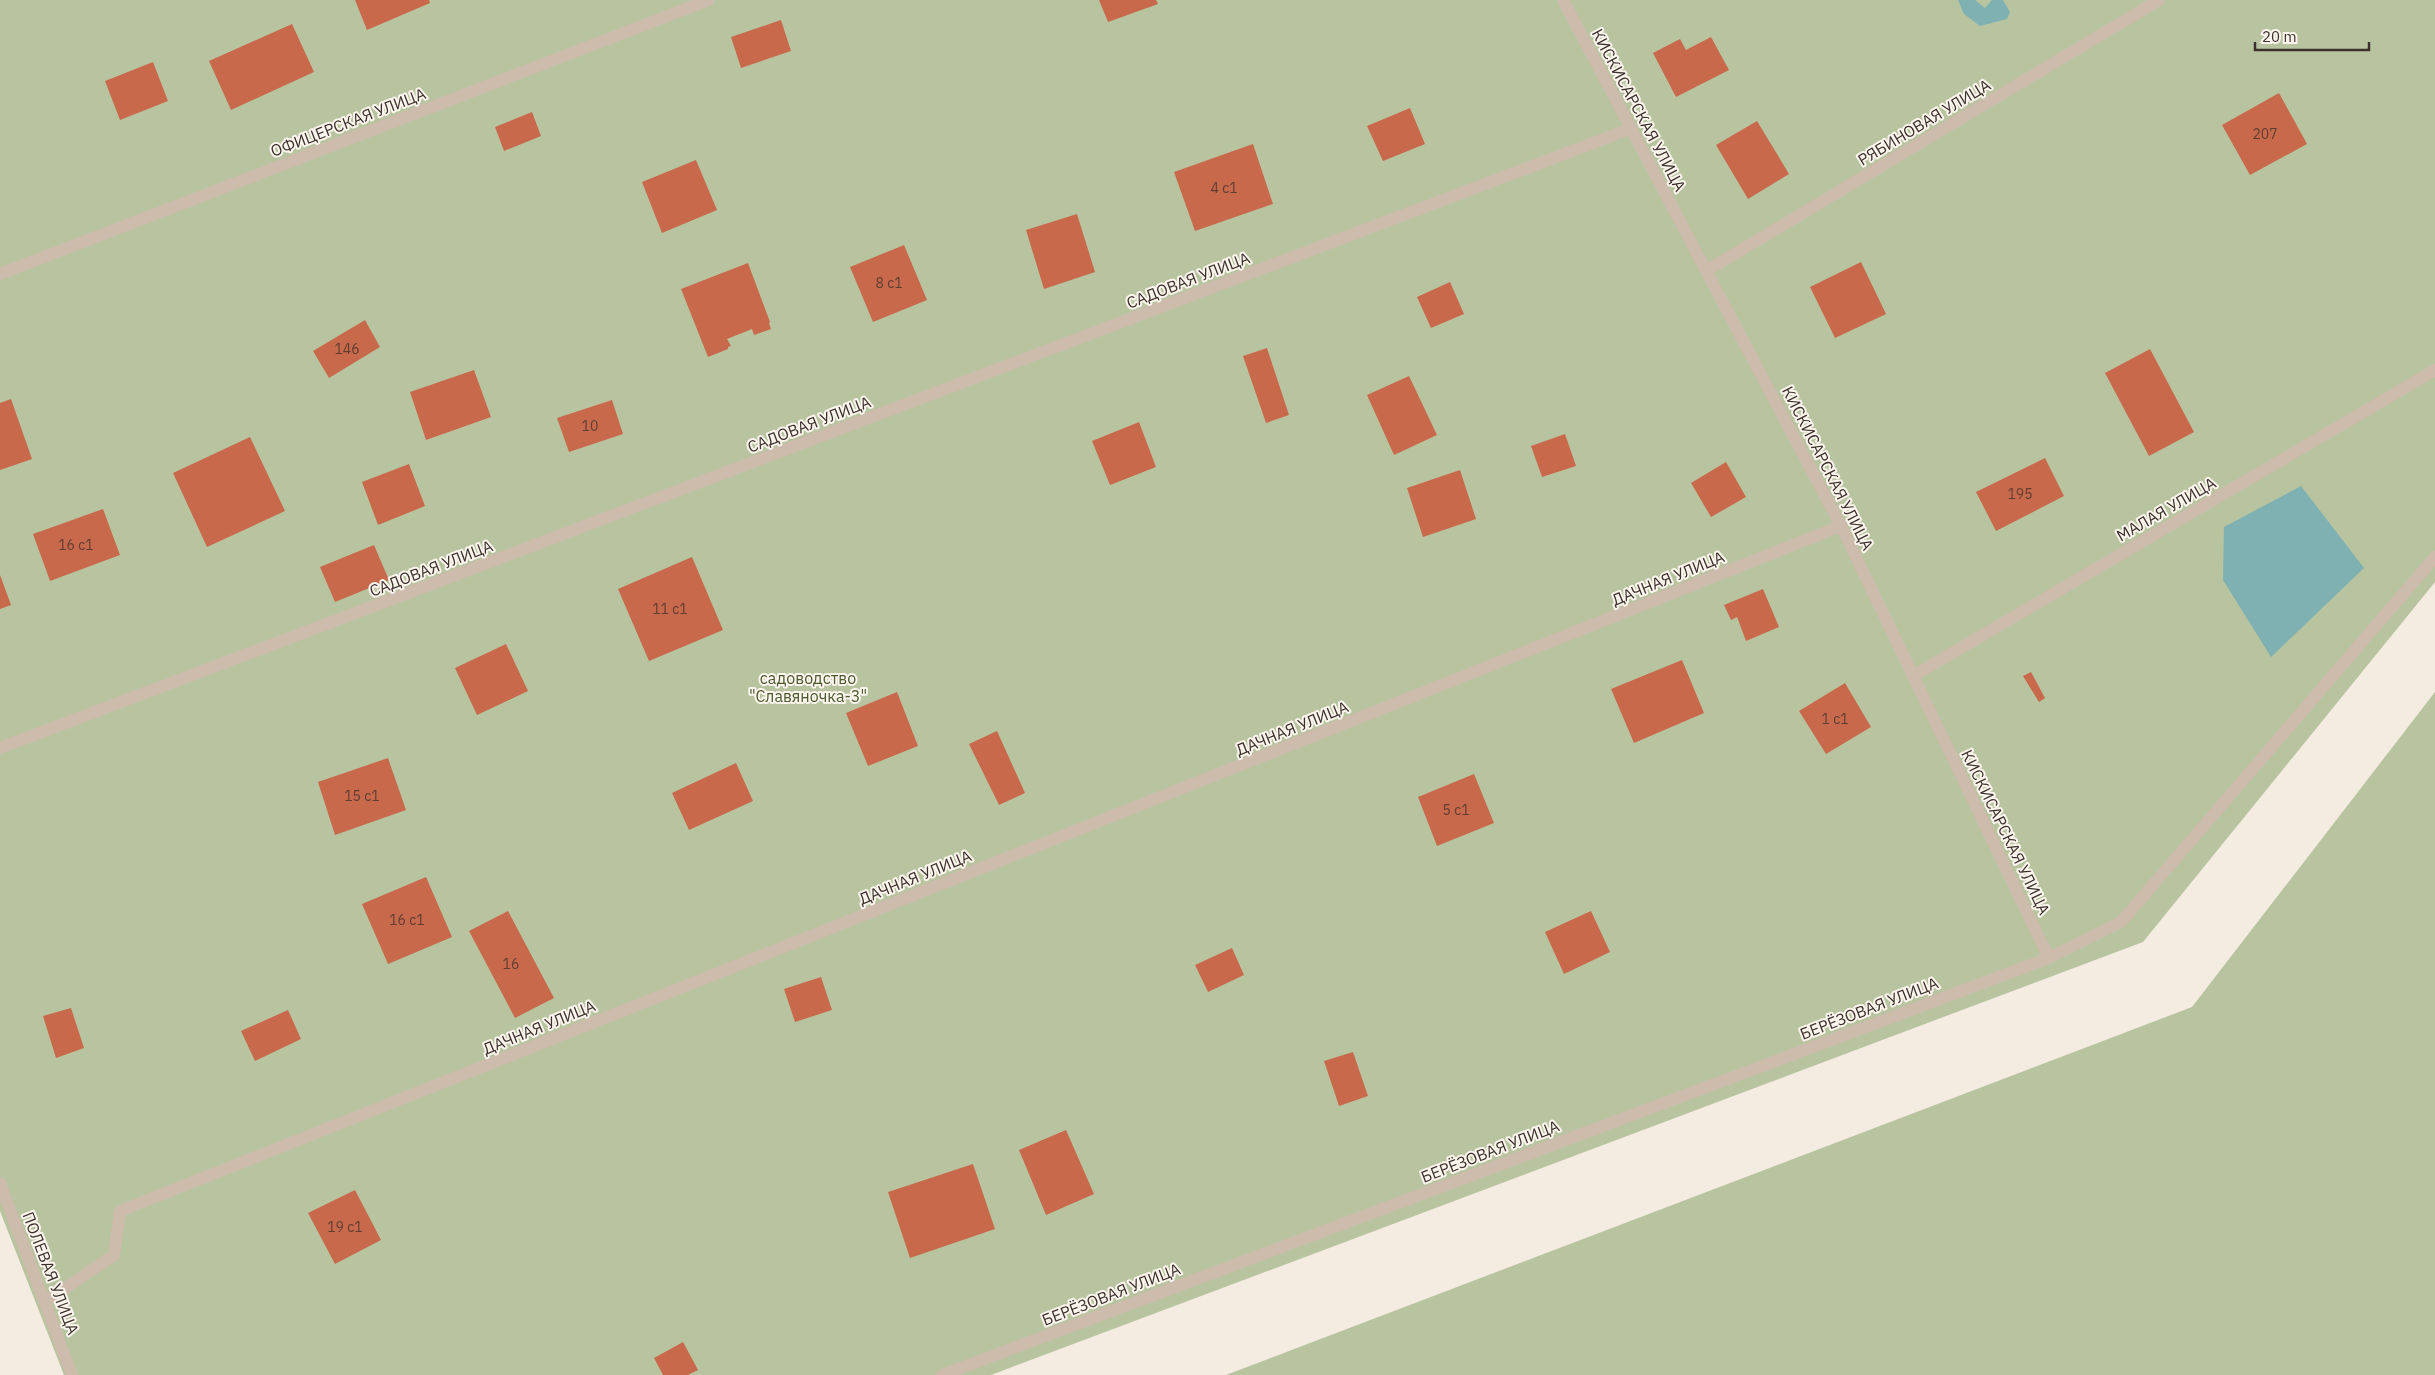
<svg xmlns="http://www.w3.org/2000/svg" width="2435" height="1375" viewBox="0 0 2435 1375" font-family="'IBM Plex Sans',sans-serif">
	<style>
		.green { fill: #b8c4a0 }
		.water { fill: #7fb0b2 }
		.building { fill: #c8694b }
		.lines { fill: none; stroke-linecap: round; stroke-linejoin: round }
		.service { stroke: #cdbbac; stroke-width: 12 }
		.minor { stroke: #cdbbac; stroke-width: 12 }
		.labels { text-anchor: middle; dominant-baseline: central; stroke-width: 4; stroke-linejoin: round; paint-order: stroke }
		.number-label { font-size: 14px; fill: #5e3e33 }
		.street-label { font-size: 16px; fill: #3b302b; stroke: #fbf5ee }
		.park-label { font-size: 16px; fill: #4a5a2e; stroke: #fbf5ee }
	</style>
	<rect width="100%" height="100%" fill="#f4ebe1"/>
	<!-- green -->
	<path class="green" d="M0 0H2435V582L2143 942 991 1375H64L0 1211Z
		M2435 692V1375H1226L2192 1007Z"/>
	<!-- water -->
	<path class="water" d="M1958 0H1975L1985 8 1992 0H2003L2010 12 2007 19 1980 26 1964 14Z
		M2301 486 2364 568 2271 657 2223 580 2224 527Z"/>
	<!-- building -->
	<path class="building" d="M355 0H429L430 3 367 30Z
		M1099 0H1156L1158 4 1108 22Z
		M781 20 791 51 741 68 731 37Z
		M292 24 314 72 231 110 209 61Z
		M1711 37 1729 70 1676 97 1653 53 1680 39 1686 50Z
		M153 62 168 101 120 120 105 81Z
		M2279 93 2307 144 2250 175 2222 125Z
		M1410 108 1425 144 1383 161 1367 126Z
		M532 112 541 136 504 151 495 127Z
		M1757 121 1789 174 1748 199 1716 145Z
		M1253 144 1273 204 1195 231 1174 172Z
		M696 160 717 210 662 233 642 182Z
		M1077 214 1095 272 1044 289 1026 230Z
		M904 245 927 300 873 322 850 267Z
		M1861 262 1886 314 1835 338 1810 287Z
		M748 263 770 322 769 323 771 329 754 335 752 329 727 339 731 346 728 347V349L708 357 681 289Z
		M1450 282 1464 314 1431 328 1417 297Z
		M365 320 380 347 329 378 313 351Z
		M1267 348 1289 415 1266 423 1243 356Z
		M2150 349 2194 432 2149 456 2105 373Z
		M474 370 491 417 426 440 410 392Z
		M1409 376 1437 435 1394 455 1367 395Z
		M11 399 32 459 0 470V403Z
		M612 400 623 434 569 452 557 418Z
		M1139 422 1156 467 1110 485 1092 441Z
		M1565 434 1576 466 1542 477 1531 446Z
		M250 437 285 511 207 547 173 473Z
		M2045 458 2064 496 1996 531 1976 492Z
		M1726 462 1746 497 1711 517 1691 483Z
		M409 464 425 506 378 525 362 482Z
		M1460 470 1476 519 1423 537 1407 488Z
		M103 509 120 555 50 581 33 534Z
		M374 545 389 580 335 602 320 567Z
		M692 557 723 630 649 661 618 589Z
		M0 575 11 605 0 609Z
		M1763 589 1779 627 1746 641 1737 617 1731 620 1724 605Z
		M506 644 528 691 477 715 455 668Z
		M1682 660 1704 713 1634 743 1611 689Z
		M2031 672 2045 698 2039 702 2023 676Z
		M1845 683 1871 727 1826 754 1799 711Z
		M897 692 918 746 868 766 846 713Z
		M997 731 1025 793 999 805 969 744Z
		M388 758 406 810 335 835 318 782Z
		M736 763 753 801 689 830 672 793Z
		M1474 774 1494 823 1437 846 1418 797Z
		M426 877 452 937 388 964 362 904Z
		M508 911 554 998 515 1018 469 931Z
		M1591 911 1610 952 1564 974 1545 932Z
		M1232 948 1244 975 1208 992 1195 965Z
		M821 977 832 1010 795 1022 784 989Z
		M71 1008 84 1048 56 1058 43 1016Z
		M288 1010 301 1039 255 1061 241 1031Z
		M1353 1052 1368 1096 1339 1106 1324 1061Z
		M1066 1130 1094 1194 1046 1215 1019 1150Z
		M973 1164 995 1229 910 1258 888 1192Z
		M355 1190 381 1240 335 1264 308 1213Z
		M683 1342 698 1370 688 1375H663L654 1358Z"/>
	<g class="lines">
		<!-- service -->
		<path class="service" d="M1706 271 2159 0
			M0 274 709 0
			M1913 676 2435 370
			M0 748 1630 129
			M45 1302 114 1255 120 1211 1841 526"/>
		<!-- minor -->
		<path class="minor" d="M1563 0 1841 526 2049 958
			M0 1183 72 1375
			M942 1375 2049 958 2121 922 2435 557"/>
	</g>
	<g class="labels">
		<!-- number labels -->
		<g class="number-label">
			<text x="2265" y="134">207</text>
			<text x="1224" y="188">4 с1</text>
			<text x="889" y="283">8 с1</text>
			<text x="347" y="349">146</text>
			<text x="590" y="426">10</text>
			<text x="2020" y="494">195</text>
			<text x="76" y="545">16 с1</text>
			<text x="670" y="609">11 с1</text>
			<text x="1835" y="719">1 с1</text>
			<text x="362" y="796">15 с1</text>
			<text x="1456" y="810">5 с1</text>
			<text x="407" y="920">16 с1</text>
			<text x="511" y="964">16</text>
			<text x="345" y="1227">19 с1</text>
		</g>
		<!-- street labels -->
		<g class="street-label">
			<text transform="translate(1639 110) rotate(62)">КИСКИСАРСКАЯ УЛИЦА</text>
			<text transform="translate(348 122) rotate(-21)">ОФИЦЕРСКАЯ УЛИЦА</text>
			<text transform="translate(1924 122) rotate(-31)">РЯБИНОВАЯ УЛИЦА</text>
			<text transform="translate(1188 280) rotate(-21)">САДОВАЯ УЛИЦА</text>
			<text transform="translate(809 424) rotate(-21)">САДОВАЯ УЛИЦА</text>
			<text transform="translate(1828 468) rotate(63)">КИСКИСАРСКАЯ УЛИЦА</text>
			<text transform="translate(2166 509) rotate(-30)">МАЛАЯ УЛИЦА</text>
			<text transform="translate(431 568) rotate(-21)">САДОВАЯ УЛИЦА</text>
			<text transform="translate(1668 578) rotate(-22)">ДАЧНАЯ УЛИЦА</text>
			<text transform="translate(1292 728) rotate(-22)">ДАЧНАЯ УЛИЦА</text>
			<text transform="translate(2006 832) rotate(64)">КИСКИСАРСКАЯ УЛИЦА</text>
			<text transform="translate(915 877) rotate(-22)">ДАЧНАЯ УЛИЦА</text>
			<text transform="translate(1869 1008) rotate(-21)">БЕРЁЗОВАЯ УЛИЦА</text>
			<text transform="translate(539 1027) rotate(-22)">ДАЧНАЯ УЛИЦА</text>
			<text transform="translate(1490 1151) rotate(-21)">БЕРЁЗОВАЯ УЛИЦА</text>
			<text transform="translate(51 1273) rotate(69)">ПОЛЕВАЯ УЛИЦА</text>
			<text transform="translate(1111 1294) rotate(-21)">БЕРЁЗОВАЯ УЛИЦА</text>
		</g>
		<!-- park labels -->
		<g class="park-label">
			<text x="808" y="678">садоводство<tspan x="808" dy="18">"Славяночка-3"</tspan></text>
		</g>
	</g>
	<!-- scale -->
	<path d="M2255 42v8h114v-8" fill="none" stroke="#3b302b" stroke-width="2.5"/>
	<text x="2262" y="42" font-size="15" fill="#3b302b" stroke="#fbf5ee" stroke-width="4" paint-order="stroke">20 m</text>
</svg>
